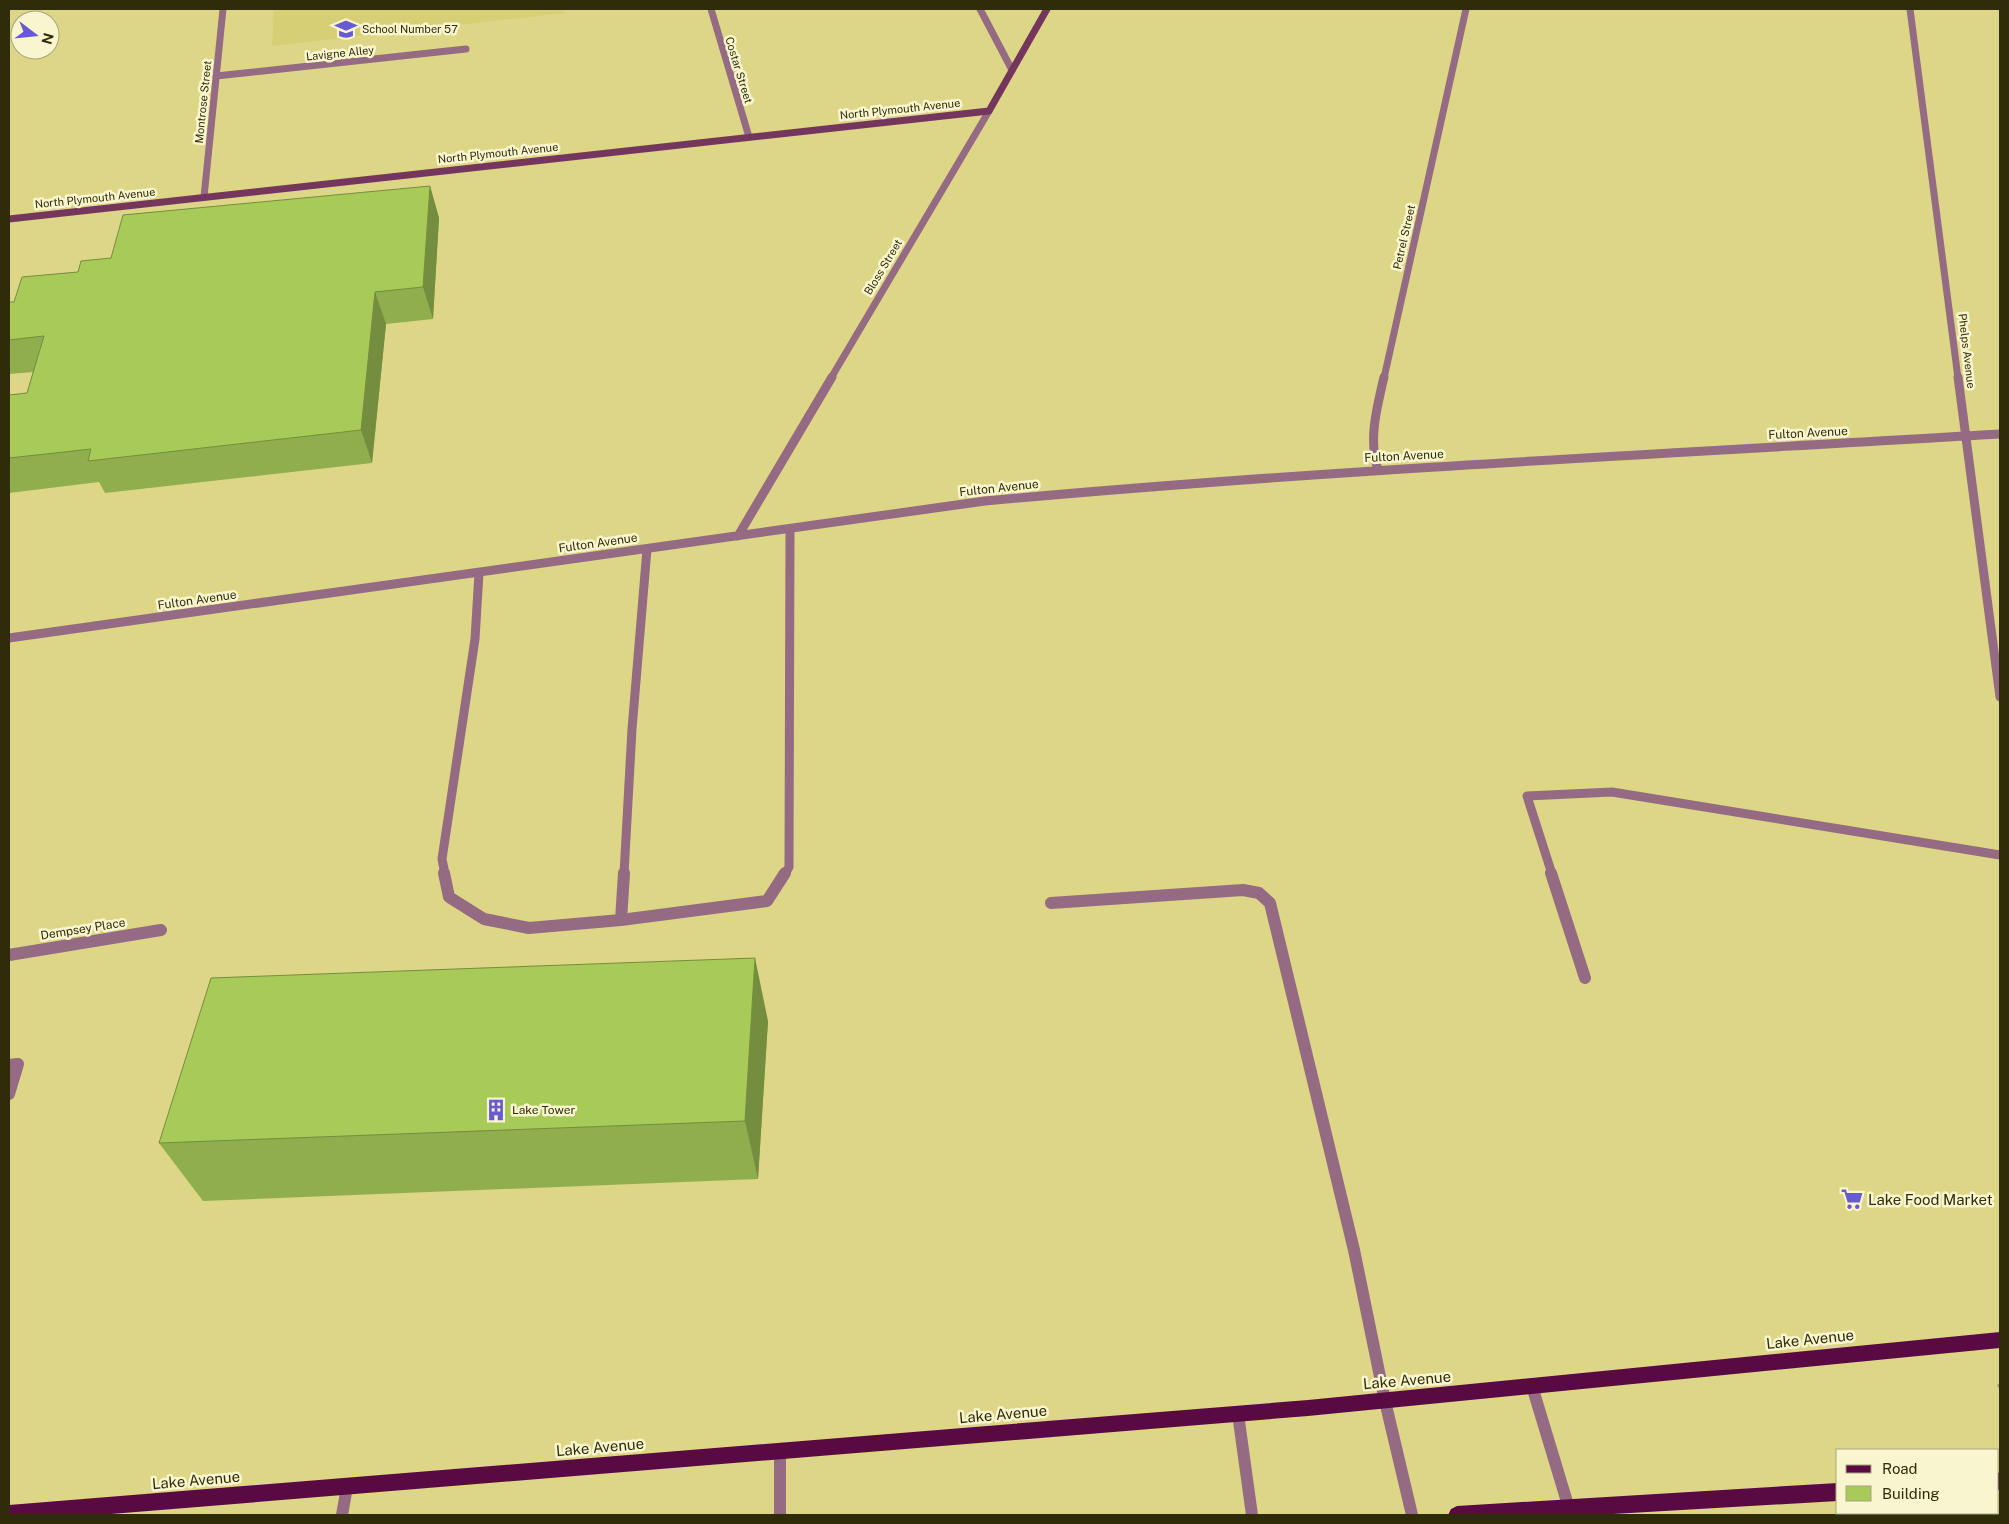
<svg xmlns="http://www.w3.org/2000/svg" width="2009" height="1524" viewBox="0 0 2009 1524" font-family="'Public Sans',sans-serif">
	<style>
		.built { fill: #d7cf76 }
		.lines { fill: none; stroke-linecap: round; stroke-linejoin: round }
		.path { stroke: #a39d5d; stroke-width: 4; stroke-dasharray: 3 4.5; stroke-linecap: butt }
		.lane-far1 { stroke: #956a83; stroke-width: 9 }
		.lane { stroke: #956a83; stroke-width: 12 }
		.street-far1 { stroke: #956a83; stroke-width: 7 }
		.street { stroke: #956a83; stroke-width: 9 }
		.secondary { stroke: #74365d; stroke-width: 7 }
		.primary { fill: #5a0a42; fill-rule: evenodd }
		.wall { fill: #90ae4d }
		.shaded-wall { fill: #758d3e }
		.building { fill: #a7ca59; stroke: #758d3e }
		.labels { text-anchor: middle; dominant-baseline: central; stroke-width: 5; stroke-linejoin: round; paint-order: stroke }
		.far-poi-label { font-size: 11px; fill: #2f2c0a; stroke: #f9f6cf; text-anchor: start }
		.far-street-label { font-size: 11px; fill: #2f2c0a; stroke: #f9f6cf }
		.street-label { font-size: 12px; fill: #2f2c0a; stroke: #f9f6cf }
		.poi-label { font-size: 12px; fill: #2f2c0a; stroke: #f9f6cf; text-anchor: start }
		.near-poi-label { font-size: 15px; fill: #2f2c0a; stroke: #f9f6cf; text-anchor: start }
		.near-street-label { font-size: 15px; fill: #2f2c0a; stroke: #f9f6cf }
	</style>
	<rect width="100%" height="100%" fill="#ddd686"/>
	<!-- built -->
	<path class="built" d="M274 9H563L564 13 272 46Z"/>
	<g class="lines">
		<!-- path -->
		<path class="path" d="M1999 1384 2000 1387"/>
		<!-- lane-far1 -->
		<path class="lane-far1" d="M445 874 442 859 475 639 479 573
			M624 874 632 729 647 549
			M785 874 789 867 790 529
			M1552 874 1527 796 1612 792 2000 855"/>
		<!-- lane -->
		<path class="lane" d="M444 873 449 897 484 919 529 928 621 920 767 901 785 873
			M1551 873 1585 978
			M1051 903 1243 890 1259 893 1270 903 1354 1250 1385 1401 1412 1515
			M621 920 624 873
			M9 955 161 930
			M9 1065 18 1064 9 1094
			M1532 1386 1571 1515
			M1238 1414 1252 1515
			M780 1451V1515
			M342 1515 347 1487"/>
		<!-- street-far1 -->
		<path class="street-far1" d="M711 9 749 137
			M980 9 1012 70
			M1910 9 1958 378
			M216 76 466 49
			M204 197 223 9
			M831 378 989 111
			M1384 378 1466 9"/>
		<!-- street -->
		<path class="street" d="M1958 377 2000 697
			M1378 470C1368 439 1377 408 1384 377
			M738 536 832 377
			M9 638 985 501C1323 470 1662 454 2000 434"/>
		<!-- secondary -->
		<path class="secondary" d="M9 219 989 111 1047 9"/>
		<!-- primary -->
		<path class="primary" d="M2000 1332V1348L1308 1416 99 1515H9V1505L1308 1400Z
			M2000 1472V1489L1998 1490V1473Z
			M1838 1483V1501L1596 1515H1448L1451 1509 1457 1506Z"/>
	</g>
	<!-- wall -->
	<path class="wall" d="M430 186 439 218 433 319 386 324 372 463 105 493 99 482 9 493V395L27 393 33 372 9 374V302H14L78 272 111 258Z
		M768 1021 758 1179 203 1201 159 1143Z"/>
	<!-- shaded-wall -->
	<path class="shaded-wall" d="M430 186 439 218 433 319 423 287Z
		M375 292 386 324 372 463 361 430Z
		M755 958 768 1021 758 1179 745 1121Z"/>
	<!-- building -->
	<path class="building" d="M430 186 423 287 375 292 361 430 88 461 91 449 9 458V395L27 393 44 336 9 340V302H14L22 277 78 272 81 261 111 258 123 215Z
		M755 958 745 1121 159 1143 211 978Z"/>
	<!-- icons -->
	<defs>
		<g id="school-bare" transform="scale(1.725)"><path d="M0-5L7-2L0 1L-7-2ZM-4 1L0 2.5L4 1V4Q0 6-4 4Z" fill="#685ad3" stroke="#f9f6cf" stroke-width="2.5" paint-order="stroke"/></g>
		<g id="building-bare" transform="scale(1.725)"><path d="M-4-6H4V6H1V3H-1V6H-4ZM-2.5-4.3h1.7v1.8h-1.7ZM.8-4.3h1.7v1.8H.8ZM-2.5-1h1.7V.8h-1.7ZM.8-1h1.7V.8H.8Z" fill="#685ad3" stroke="#f9f6cf" stroke-width="2.5" paint-order="stroke"/></g>
		<g id="supermarket-bare" transform="scale(1.725)"><path d="M-6-5.5h2.5l.6 2H6L4.5 2H-2.5L-4.4-4H-6ZM-1.5 3.2a1.3 1.3 0 1 0 .1 0ZM3 3.2a1.3 1.3 0 1 0 .1 0Z" fill="#685ad3" stroke="#f9f6cf" stroke-width="2.5" paint-order="stroke"/></g>
	</defs>
	<g fill-rule="evenodd">
		<use href="#school-bare" x="346" y="29"/>
		<use href="#building-bare" x="496" y="1110"/>
		<use href="#supermarket-bare" x="1852" y="1199"/>
	</g>
	<g class="labels">
		<!-- far-poi labels -->
		<g class="far-poi-label">
			<text x="362" y="29">School Number 57</text>
		</g>
		<!-- far-street labels -->
		<g class="far-street-label">
			<text transform="translate(340 53) rotate(-6)">Lavigne Alley</text>
			<text transform="translate(739 70) rotate(73)">Costar Street</text>
			<text transform="translate(203 102) rotate(-84)">Montrose Street</text>
			<text transform="translate(900 109) rotate(-6)">North Plymouth Avenue</text>
			<text transform="translate(498 153) rotate(-6)">North Plymouth Avenue</text>
			<text transform="translate(95 198) rotate(-6)">North Plymouth Avenue</text>
			<text transform="translate(1404 237) rotate(-77)">Petrel Street</text>
			<text transform="translate(883 267) rotate(-59)">Bloss Street</text>
			<text transform="translate(1967 351) rotate(83)">Phelps Avenue</text>
		</g>
		<!-- street labels -->
		<g class="street-label">
			<text transform="translate(1808 433) rotate(-3)">Fulton Avenue</text>
			<text transform="translate(1404 456) rotate(-3)">Fulton Avenue</text>
			<text transform="translate(999 488) rotate(-6)">Fulton Avenue</text>
			<text transform="translate(598 543) rotate(-8)">Fulton Avenue</text>
			<text transform="translate(197 600) rotate(-8)">Fulton Avenue</text>
			<text transform="translate(83 929) rotate(-9)">Dempsey Place</text>
		</g>
		<!-- poi labels -->
		<g class="poi-label">
			<text x="512" y="1110">Lake Tower</text>
		</g>
		<!-- near-poi labels -->
		<g class="near-poi-label">
			<text x="1868" y="1199">Lake Food Market</text>
		</g>
		<!-- near-street labels -->
		<g class="near-street-label">
			<text transform="translate(1810 1339) rotate(-6)">Lake Avenue</text>
			<text transform="translate(1407 1380) rotate(-5)">Lake Avenue</text>
			<text transform="translate(1003 1414) rotate(-5)">Lake Avenue</text>
			<text transform="translate(600 1447) rotate(-5)">Lake Avenue</text>
			<text transform="translate(196 1480) rotate(-5)">Lake Avenue</text>
		</g>
	</g>
	<!-- border -->
	<rect width="2009" height="1524" fill="none" stroke="#2f2c0a" stroke-width="20"/>
	<!-- legend -->
	<rect x="1836" y="1449" width="162" height="65" fill="#f9f6cf" stroke="#a8a580"/>
	<rect x="1846" y="1465" width="25" height="8" fill="#5a0a42" stroke="#a8a580"/>
	<text x="1882" y="1474" font-size="15" fill="#2f2c0a">Road</text>
	<rect x="1846" y="1486" width="25" height="15" fill="#a7ca59" stroke="#a8a580"/>
	<text x="1882" y="1499" font-size="15" fill="#2f2c0a">Building</text>
	<!-- north arrow -->
	<g transform="translate(35 35) rotate(106)"><circle r="24" fill="#f9f6cf" stroke="#a8a580"/>
	<path d="M0-4L9 19L0 12L-9 19Z" fill="#685ad3"/>
	<text y="-8" font-size="14" font-weight="bold" text-anchor="middle" fill="#2f2c0a">N</text>
	</g>
</svg>
